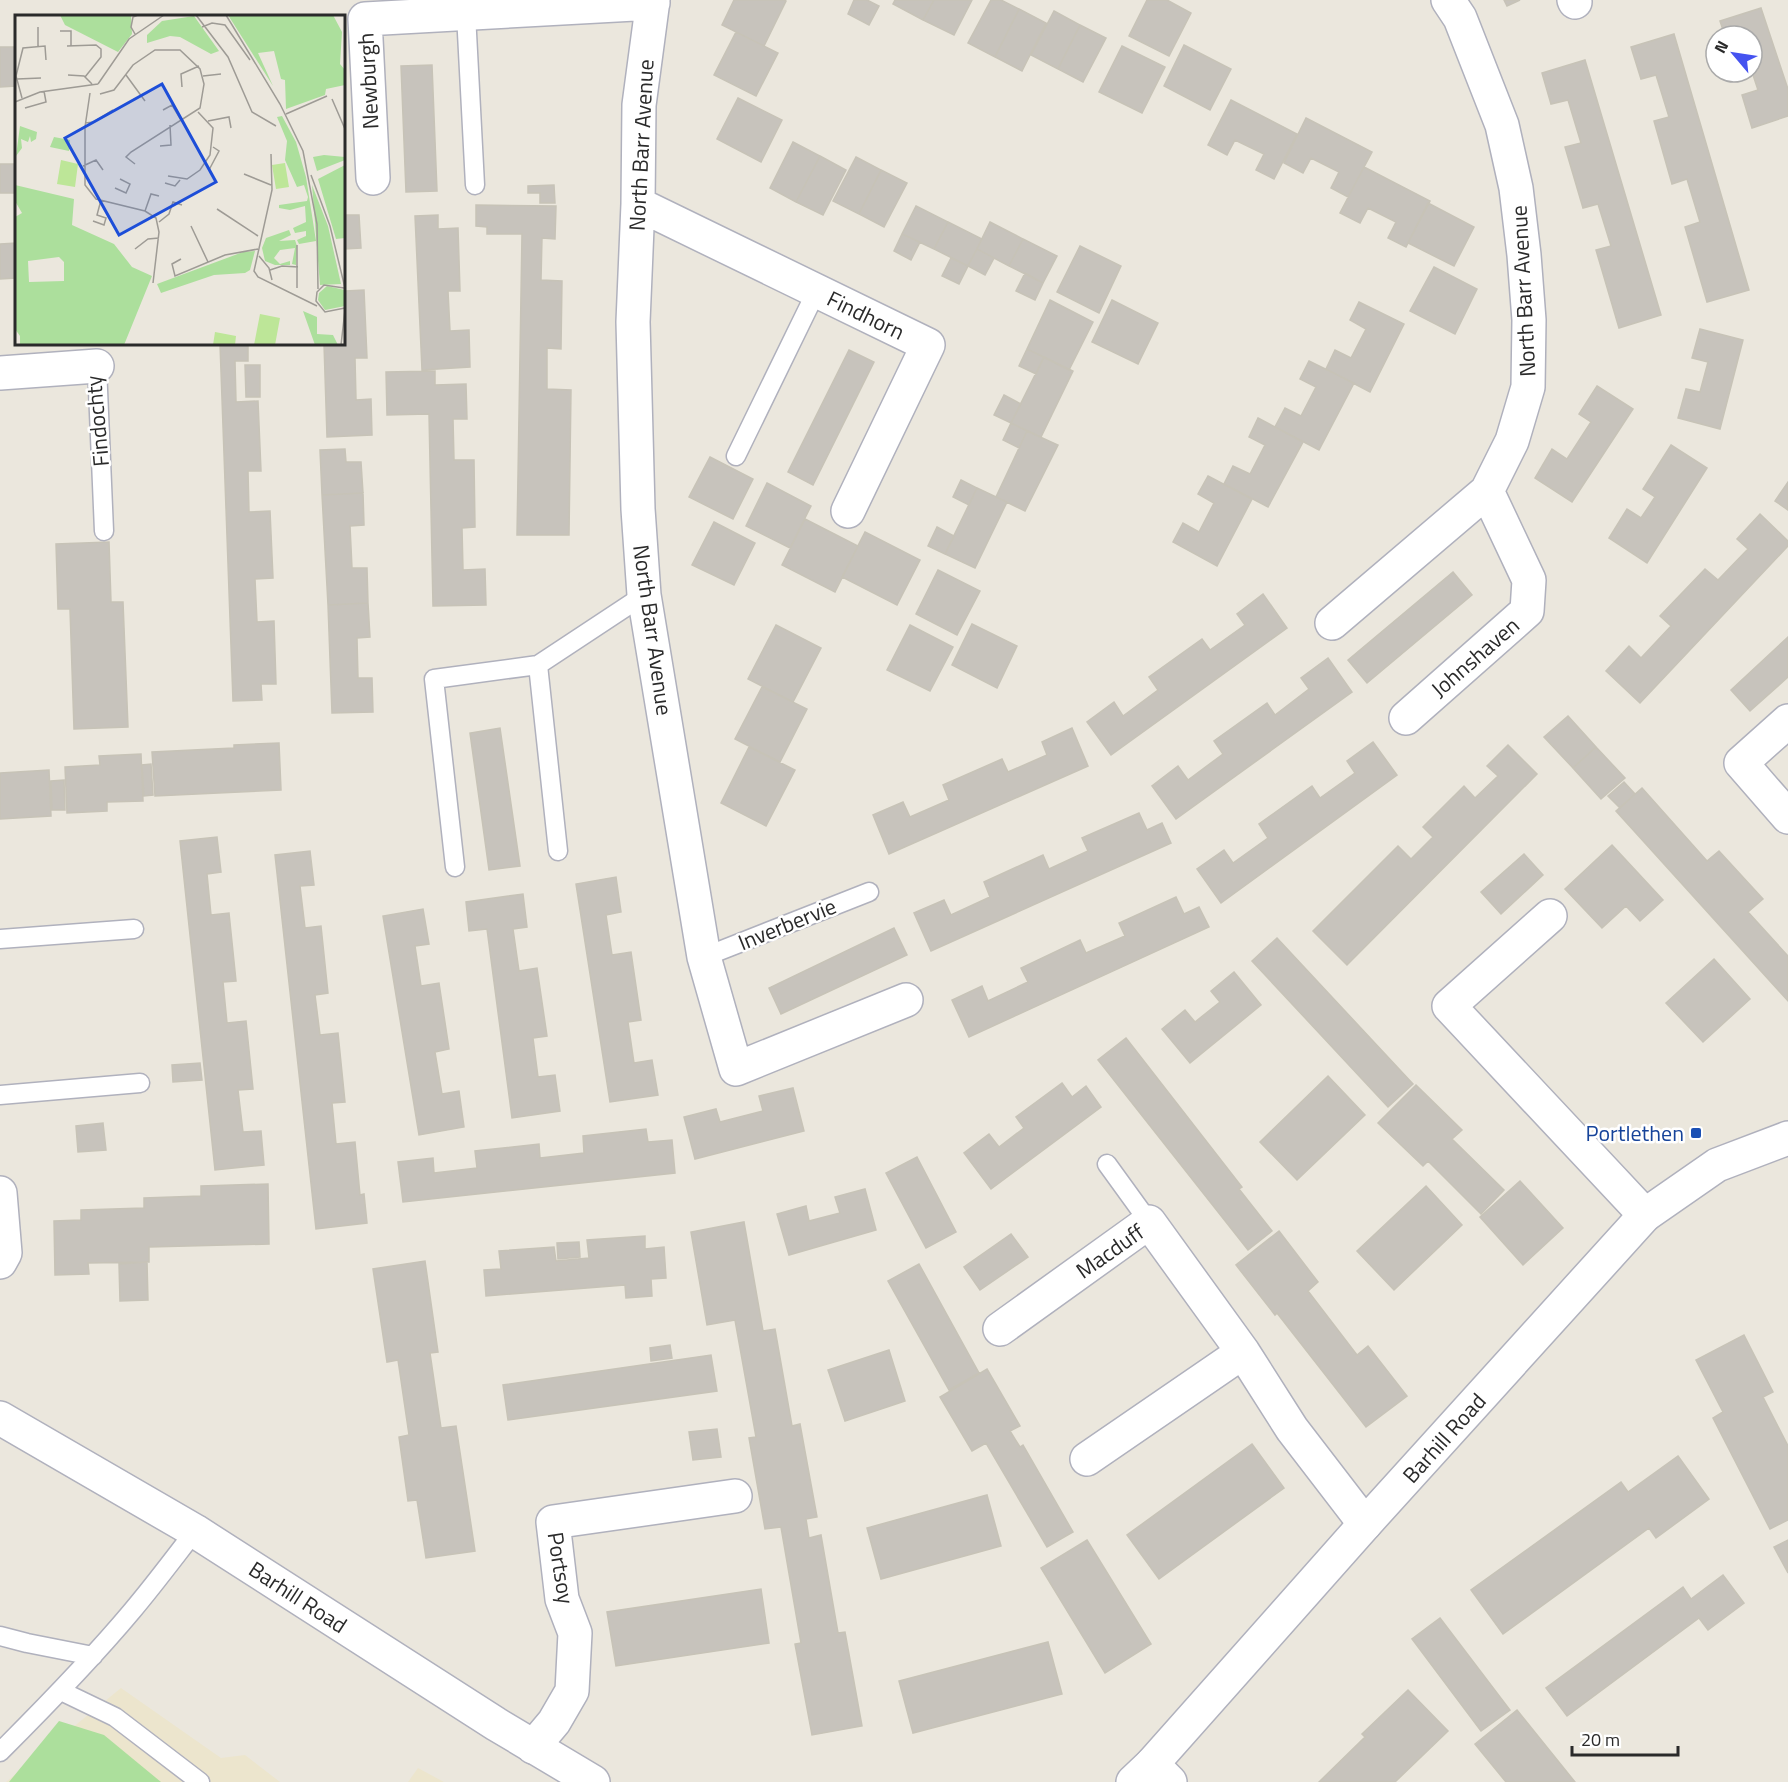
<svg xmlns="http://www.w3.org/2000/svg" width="1788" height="1782" viewBox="0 0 1788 1782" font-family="'Titillium Web',sans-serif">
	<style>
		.education { fill: #ece5cd }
		.green { fill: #acdf9c }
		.building { fill: #c7c3bc; stroke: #c7c3b7; stroke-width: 1.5 }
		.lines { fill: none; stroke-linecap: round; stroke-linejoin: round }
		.lane-casing { stroke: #b0b1bd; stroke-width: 21 }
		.street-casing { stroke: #b0b1bd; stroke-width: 36 }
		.secondary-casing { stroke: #b0b1bd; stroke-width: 36 }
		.lane { stroke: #fff; stroke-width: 18 }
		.street { stroke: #fff; stroke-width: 33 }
		.secondary { stroke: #fff; stroke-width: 33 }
		.transit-dot { fill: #1a4fb4; stroke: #fff; stroke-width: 2 }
		.labels { text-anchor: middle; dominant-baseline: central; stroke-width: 5; stroke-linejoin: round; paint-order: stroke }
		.street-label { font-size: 22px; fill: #2a2a2a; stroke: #fff }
		.transit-label { font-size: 22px; fill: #164399; stroke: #fff; text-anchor: end }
		.inset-road { fill: none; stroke: #9e9b95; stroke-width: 1.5 }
		.view { fill: #1d4ed8; fill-opacity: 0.15; stroke: #1d4ed8; stroke-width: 3 }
		.inset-edge { fill: none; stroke: #2a2a2a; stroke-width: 3 }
	</style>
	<rect width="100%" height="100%" fill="#ebe7dd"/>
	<!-- education -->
	<path class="education" d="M121 1688 221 1758 245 1755 280 1782H6Z
		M418 1768 444 1782H408Z"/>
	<!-- green -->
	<path class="green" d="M59 1721 104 1735 161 1782H9Z"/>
	<!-- building -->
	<path class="building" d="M734 0H784L786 1 764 46 722 25Z
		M854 0H867L879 6 869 25 848 14Z
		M895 0H934L923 20 893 4Z
		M934 0H972L954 35 923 20Z
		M991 0H1001L1019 9 995 57 968 43Z
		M1147 0H1167L1191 13 1169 56 1129 36Z
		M1504 0H1520L1507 6Z
		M1761 8 1788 89V116L1752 128 1742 95 1758 90 1752 72V36H1725L1720 21Z
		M1019 9 1046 23 1022 71 995 57Z
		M1054 11 1080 25 1058 69 1031 55Z
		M1080 25 1106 38 1083 82 1058 69Z
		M736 32 778 53 756 96 714 75Z
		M1674 34 1749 290 1707 302 1685 227 1700 222 1687 179 1672 184 1654 121 1669 117 1656 75 1641 79 1631 47Z
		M1184 45 1231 69 1210 110 1164 86Z
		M1122 46 1165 67 1142 113 1099 92Z
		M0 47H16V86L0 87Z
		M1585 60 1661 315 1619 328 1596 250 1611 246 1598 204 1583 208 1565 147 1581 143 1568 100 1551 104 1542 73Z
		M432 65 437 191 406 192 401 66Z
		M738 98 782 120 761 162 717 139Z
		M1231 100 1297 134 1274 179 1256 170 1264 154 1235 140 1227 155 1208 145Z
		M1306 118 1372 152 1348 197 1331 188 1339 172 1311 158 1303 173 1284 163Z
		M793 142 820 156 796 202 770 188Z
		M820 156 846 170 823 215 796 202Z
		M856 157 881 170 859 214 833 201Z
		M0 164H16V193H0Z
		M1364 167 1430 201 1406 247 1388 238 1396 222 1368 208 1360 223 1340 213Z
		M881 170 907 183 884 227 859 214Z
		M554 185 555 203H540V193H528V186Z
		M1428 203 1474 227 1454 266 1408 243Z
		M476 205 556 206 555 239 542 238 541 280 562 281 561 349 547 348V389L571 390 569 535H517L522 234H487V227L476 226Z
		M916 206 948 222 934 249 902 234Z
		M344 215H359L361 248 344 249Z
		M438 215V229L458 228 460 291H448L450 331 469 330 470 367 422 370 415 216Z
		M948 222 982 239 968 266 934 249Z
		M990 222 1023 239 1009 266 977 249Z
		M902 234 920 242 911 260 894 251Z
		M1023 239 1057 256 1043 283 1009 266Z
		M16 243V278L0 279V244Z
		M1080 246 1121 266 1099 313 1057 292Z
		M344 249 345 291 364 290 367 358H355L356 400 371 399 372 435 327 437 324 344H344Z
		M977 249 994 258 985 275 968 266Z
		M951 258 968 266 959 284 942 276Z
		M1434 267 1477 289 1455 334 1410 311Z
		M1025 273 1043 283 1035 300 1016 291Z
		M1050 300 1093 322 1069 370 1027 349Z
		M1112 300 1158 323 1138 364 1092 342Z
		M1359 302 1404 324 1370 392 1326 369 1335 350 1351 358 1366 329 1350 320Z
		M1700 329 1743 340 1720 429 1678 418 1686 389 1700 392 1708 362 1692 358Z
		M220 344H248V361H235L236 402 258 401 261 471H248L249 512 270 511 273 578 255 579 257 622 274 621 276 684H261L262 700 233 701Z
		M1027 349 1044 357 1036 374 1019 366Z
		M849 350 874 362 813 485 788 472Z
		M1044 357 1073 371 1041 437 1011 423Z
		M1309 361 1354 383 1319 450 1275 427 1285 408 1301 416 1316 387 1300 379Z
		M245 365H260V397H246Z
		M435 371V385L466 384 467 419H453L454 460H474L475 527 462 528 463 570 485 569 486 605 433 606 429 414 387 415 386 372Z
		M1597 386 1633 409 1572 502 1535 478 1552 449 1567 459 1591 422 1579 414Z
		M1004 395 1021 404 1011 423 994 415Z
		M1258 418 1303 442 1268 507 1224 484 1233 466 1250 474 1265 445 1249 437Z
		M1011 423 1027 431 1019 448 1003 440Z
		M1027 431 1058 445 1025 511 996 497Z
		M1671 445 1707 468 1647 563 1609 538 1627 509 1641 518 1655 497 1643 489Z
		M345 449 346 462H361L363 493 322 495 320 450Z
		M710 457 753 479 733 519 689 497Z
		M1208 476 1252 499 1217 566 1173 542 1183 523 1199 532 1214 503 1198 494Z
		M961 480 977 488 969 505 953 497Z
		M1788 482V510L1775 501Z
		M767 483 811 506 790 548 746 526Z
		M977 488 1007 502 975 568 945 554Z
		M363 493 364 525 350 526 352 568H367L368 603 328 605 322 495Z
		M1760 514 1788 541V546L1640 703 1606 671 1629 646 1641 658 1671 626 1660 616 1705 569 1718 580 1748 549 1737 539Z
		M805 519 858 546 835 592 782 565Z
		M714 522 755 543 734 585 692 565Z
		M937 527 954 536 945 554 928 546Z
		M865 532 920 560 897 605 842 577Z
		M109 542 111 602H123L128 727 74 729 70 609H58L56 544Z
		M938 570 980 591 957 635 916 614Z
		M1453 572 1472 595 1367 683 1348 660Z
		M1263 594 1287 628 1111 755 1087 722 1114 702 1123 716 1158 690 1149 677 1202 639 1210 650 1245 625 1237 614Z
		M368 603 370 637 357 638 358 678H372L373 712 332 713 328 605Z
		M972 624 1017 646 997 688 952 665Z
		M776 625 821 648 793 702 748 679Z
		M910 625 953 647 930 691 887 670Z
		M1788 637V677L1750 711 1731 690Z
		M1328 658 1352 692 1176 819 1152 786 1178 766 1188 780 1223 754 1214 741 1267 703 1275 715 1309 689 1301 678Z
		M762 687 807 709 780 762 735 739Z
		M1568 716 1596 747 1573 768 1544 737Z
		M500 728 520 866 489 870 470 733Z
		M1072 728 1088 766 889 854 873 815 903 802 910 817 949 800 943 785 1002 759 1008 772 1047 755 1042 742Z
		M1373 742 1397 775 1221 903 1197 869 1224 850 1233 863 1268 838 1259 824 1312 786 1320 798 1355 773 1347 761Z
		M279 743 281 790 155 796 152 752 234 748V745Z
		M1508 745 1537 774 1347 965 1313 931 1398 846 1411 859 1433 837 1423 827 1464 786 1475 798 1498 776 1487 766Z
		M749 747 795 770 766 826 721 803Z
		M1596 747 1625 778 1601 799 1573 768Z
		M141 754 143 801 107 802V811L67 813 65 767 100 765 99 756Z
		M151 764 153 795 144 796 142 765Z
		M49 770 51 816 0 819V773Z
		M64 780 65 810H52L51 781Z
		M1624 782 1635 794 1620 808 1608 796Z
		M1642 788 1707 861 1719 851 1763 899 1748 912 1788 956V1001L1616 811Z
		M1139 813 1147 830 1162 823 1171 843 931 951 914 913 944 900 951 915 990 897 984 882 1043 855 1049 869 1088 851 1082 838Z
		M217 837 221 872 207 874 211 915 229 913 236 981 223 982 227 1023 246 1021 253 1089 238 1090 243 1132 261 1131 264 1165 215 1170 180 841Z
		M1612 845 1663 900 1640 921 1626 906 1602 928 1565 889Z
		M310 851 314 885 300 886 305 928 321 926 328 993 315 995 320 1035 338 1033 345 1102 332 1103 336 1144 355 1142 360 1195 364 1194 367 1223 316 1229 275 855Z
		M1524 854 1543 875 1501 914 1481 892Z
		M616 877 621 912 606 915 612 955 631 952 641 1020 628 1022 634 1063 652 1060 658 1095 610 1102 576 884Z
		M523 894 527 927 513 929 519 971 537 968 547 1036 533 1038 538 1077 555 1075 560 1111 512 1118 487 929 469 931 466 902Z
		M1176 897 1184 914 1199 907 1209 927 969 1037 952 1000 982 986 988 1001 1028 982 1021 968 1080 940 1086 953 1125 936 1119 923Z
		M423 909 429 944 415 946 421 986 439 983 449 1049 435 1052 442 1094 459 1091 464 1127 419 1135 383 916Z
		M894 928 907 955 781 1014 769 988Z
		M1277 938 1413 1084 1388 1107 1252 961Z
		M1714 959 1750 999 1703 1042 1666 1003Z
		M1234 972 1261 1005 1190 1063 1162 1029 1185 1010 1195 1022 1220 1002 1211 991Z
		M1126 1038 1242 1187 1239 1189 1272 1231 1248 1250 1098 1060Z
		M200 1063 202 1080 173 1082 172 1065Z
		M1328 1076 1365 1115 1297 1180 1260 1142Z
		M1062 1083 1072 1097 1086 1086 1101 1107 991 1189 964 1153 989 1134 999 1147 1024 1128 1016 1117Z
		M1416 1085 1462 1130 1452 1139 1504 1190 1481 1214 1428 1161 1423 1166 1378 1123Z
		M793 1088 804 1131 695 1159 684 1117 716 1109 720 1122 763 1111 759 1096Z
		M103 1123 106 1150 78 1152 76 1126Z
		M646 1129 648 1142 672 1140 675 1173 403 1202 398 1162 433 1158 434 1173 477 1168 475 1151 539 1144 540 1158 584 1153 583 1136Z
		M917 1157 956 1232 926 1248 886 1173Z
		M1520 1181 1563 1228 1523 1265 1480 1217Z
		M268 1184 269 1244 149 1247V1262L88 1263 89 1274 55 1275 54 1221 81 1220V1210L144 1208V1198L201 1196V1186Z
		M1426 1186 1462 1225 1394 1290 1357 1251Z
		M865 1189 876 1230 789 1255 777 1214 806 1206 809 1221 840 1213 835 1197Z
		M744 1222 763 1331 775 1329 792 1426 800 1424 817 1517 806 1519 809 1538 821 1535 838 1633 845 1632 862 1726 812 1735 795 1644 801 1643 781 1527 765 1529 749 1438 756 1437 735 1320 707 1325 691 1232Z
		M1279 1231 1318 1282 1308 1291 1357 1355 1368 1346 1407 1396 1366 1427 1277 1313 1275 1315 1236 1265Z
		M1011 1234 1028 1257 980 1290 964 1267Z
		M645 1236V1249L664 1247 666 1278 651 1279 652 1296 626 1298 625 1285 486 1296 484 1270 501 1269 499 1251 554 1247 556 1261 589 1258 587 1240Z
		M579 1242 580 1257 558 1259 557 1243Z
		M425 1261 438 1352 430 1353 441 1428 456 1426 475 1551 426 1558 417 1500 408 1501 399 1437 409 1435 398 1360 387 1362 373 1269Z
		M147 1262 148 1300 120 1301 119 1264Z
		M919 1264 979 1373 949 1390 888 1281Z
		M1744 1335 1773 1392 1763 1397 1788 1446V1520L1770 1529 1713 1418 1723 1412 1696 1360Z
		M670 1345 672 1358 651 1361 650 1348Z
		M889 1350 905 1401 845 1421 828 1370Z
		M711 1355 717 1391 508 1420 503 1385Z
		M987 1369 1020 1426 1010 1431 1020 1447 1023 1445 1073 1532 1047 1547 986 1443 972 1451 940 1397Z
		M717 1429 721 1457 693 1460 689 1432Z
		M1252 1444 1284 1488 1159 1579 1127 1535Z
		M1678 1456 1709 1499 1656 1538 1649 1528 1503 1634 1471 1590 1621 1482 1628 1492Z
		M987 1495 1001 1546 881 1579 867 1528Z
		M1087 1540 1151 1644 1105 1673 1041 1568Z
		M1788 1540V1573L1774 1547Z
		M1723 1575 1744 1603 1708 1630 1699 1618 1567 1716 1546 1688 1683 1587 1691 1599Z
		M761 1589 769 1643 616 1666 607 1612Z
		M1440 1618 1510 1710 1481 1731 1412 1639Z
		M1048 1642 1062 1694 913 1733 899 1681Z
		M1408 1690 1448 1731 1395 1782H1319L1365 1737 1362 1734Z
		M1517 1710 1575 1782H1506L1475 1744Z"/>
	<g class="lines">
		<!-- lane casing -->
		<g class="lane-casing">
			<path id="lane" d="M466 14 475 185
				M97 366 104 531
				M736 456 817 290
				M538 665 558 851
				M455 867 434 679 538 665 644 595
				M0 939 134 929
				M704 957 869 892
				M0 1095 140 1083
				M1107 1164 1149 1222
				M0 1636 27 1643 93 1656
				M61 1691 115 1717 200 1782
				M0 1752C46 1706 91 1660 132 1611 154 1585 174 1558 195 1531"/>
		</g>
		<!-- street casing -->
		<g class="street-casing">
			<path id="street" d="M653 0 639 105 638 204 633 322 638 509 644 595 704 957 736 1069 906 1000
				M1574 0 1575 2
				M373 178 365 19 653 3
				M638 204 928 345 848 511
				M0 373 97 366
				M1332 623 1487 491 1512 441 1528 387 1529 320 1524 255 1516 188 1502 125 1460 18 1448 0
				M1406 718 1527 611 1529 580 1487 491
				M1788 721 1741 763 1788 817
				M1550 916 1449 1006 1645 1215
				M0 1193 5 1253 0 1262
				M1000 1329 1149 1222 1243 1352 1087 1459
				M1243 1352 1292 1429 1365 1524
				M533 1747 554 1722 572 1691 575 1633 562 1599 553 1522 735 1496
				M1152 1764 1170 1782"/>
		</g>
		<!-- secondary casing -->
		<g class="secondary-casing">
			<path id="secondary" d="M0 1418 195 1531 496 1724 593 1782
				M1133 1782 1152 1764 1365 1524 1645 1215 1717 1165 1788 1138"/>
		</g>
		<!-- lane -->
		<use href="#lane" class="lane"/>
		<!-- street -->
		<use href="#street" class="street"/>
		<!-- secondary -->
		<use href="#secondary" class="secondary"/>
	</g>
	<!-- markers -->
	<rect class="transit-dot" x="1690" y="1127" width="12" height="12" rx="3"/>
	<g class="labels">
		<!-- street labels -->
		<g class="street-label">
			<text transform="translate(368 81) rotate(-93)">Newburgh</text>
			<text transform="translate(641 145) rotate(-87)">North Barr Avenue</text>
			<text transform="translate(1523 291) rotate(-93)">North Barr Avenue</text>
			<text transform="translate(866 315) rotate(26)">Findhorn</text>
			<text transform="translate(97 421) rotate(-95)">Findochty</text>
			<text transform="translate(653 630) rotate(82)">North Barr Avenue</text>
			<text transform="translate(1475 657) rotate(-41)">Johnshaven</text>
			<text transform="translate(787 924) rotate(-22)">Inverbervie</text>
			<text transform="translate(1110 1251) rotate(-35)">Macduff</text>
			<text transform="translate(1444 1438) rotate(-48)">Barhill Road</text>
			<text transform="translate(561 1568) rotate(81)">Portsoy</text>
			<text transform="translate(298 1597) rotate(33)">Barhill Road</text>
		</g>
		<!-- transit labels -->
		<g class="transit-label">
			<text x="1684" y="1133">Portlethen</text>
		</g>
	</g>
	<!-- overview -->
	<g transform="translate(15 15)">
		<rect width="330" height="330" fill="#ebe7dd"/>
		<path d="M45 0H116L117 19 103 37 50 10ZM213 0H318L327 17 325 49 330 55V70L311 74 310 80 271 94 270 65 266 64 259 36 243 38 258 71ZM179 1 204 36 196 39 165 22 155 21 132 28V20L147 6ZM267 101 281 127 291 162 301 226 284 229 282 225 291 221V216L280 218 278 213 291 207 290 191 275 195 264 193V190L292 186 293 182 289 170 282 172 270 145 272 126 262 102ZM5 111 22 117 21 124 16 127 15 121 13 127 6 124 7 133 1 141ZM39 122 55 125 54 136 35 132ZM309 140 330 142V145L302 156 298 142ZM330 150V223L321 224 303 164ZM0 170 59 184 57 210 99 229 117 252 137 261 109 330H5V321L0 314V202L7 198 0 186ZM44 242 49 247V266L14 267 13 246ZM297 170 313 211 326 269 305 270ZM274 215 276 220 264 226 280 225 282 231 281 250 277 249 280 233 265 235 259 243 265 249 275 246V250H260L250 246 247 233 251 223ZM240 236 235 255 230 258 199 260 146 278 142 269 228 237ZM312 271 330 275V291L310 295 303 285 304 278ZM288 296 302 302V319L318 320 323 330H300Z" fill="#acdf9c" fill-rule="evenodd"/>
		<path d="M46 145 63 149 60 172 42 169ZM270 148 274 172 261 174 257 150ZM245 299 265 303 260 330H239ZM200 317 221 321 220 330H198Z" fill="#bde698"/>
		<path class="inset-road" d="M181 0 213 42 237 97 261 111M211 0 265 89 288 136 302 209 303 274M23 12V32M187 12 197 8 210 10 235 45M45 16H56V31M120 19 116 12 118 2 123 0M52 31 81 30 86 34V42L70 62M53 60 69 61 77 69M111 60 130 86M188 61 206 59M2 64 26 63M83 69 114 24 149 0M167 72 166 59 184 51M75 78 70 112V170L81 184 130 196 141 203 144 217 138 268M85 79 99 75 118 50 140 35H165L185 54 189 69 185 93 116 137 111 142 120 149M7 83 1 61 8 33 30 31 31 45M317 84 330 114M0 87 25 77 83 69M10 93 31 87 29 76M148 95 157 90 166 105M271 99 312 81M193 106 214 102 216 113M70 108 79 107 98 95M145 131 156 130 155 110M256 139 257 175 239 256 243 262 302 291M68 151 81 145 88 155M194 155 204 136 198 132M229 159 256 170M296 160 315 211 330 273M153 161 172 164 185 155 195 140 198 113 183 97M150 168 160 171 165 165M100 173 111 178 115 169 105 164M202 194 243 221M130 196 136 179 144 181M78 206 89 210 91 203 82 200 86 185M144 207 154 199 158 187 167 190M176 211 193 247M120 234 133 224 144 223M244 241 254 253 257 265M166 244 157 249 160 261 210 240 243 234M255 255 267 251 283 252M282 273V230M329 273 309 270 302 277 301 286 310 297 330 293M326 330 330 295"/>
		<path class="view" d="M147 69 201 167 104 220 50 123Z"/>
		<rect width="330" height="330" class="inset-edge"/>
	</g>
	<!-- north arrow -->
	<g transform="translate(1734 54) rotate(299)"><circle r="28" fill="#ffffff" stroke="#aaaaaa" stroke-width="1.5"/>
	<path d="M0-4.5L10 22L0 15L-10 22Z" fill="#4553f0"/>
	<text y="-9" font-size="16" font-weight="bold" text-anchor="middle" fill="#2a2a2a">N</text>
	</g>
	<!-- scale -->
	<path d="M1572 1746v9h106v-9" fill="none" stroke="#2a2a2a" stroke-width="3"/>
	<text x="1581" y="1746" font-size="18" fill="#2a2a2a" stroke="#ffffff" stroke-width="4.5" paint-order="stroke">20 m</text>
</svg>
